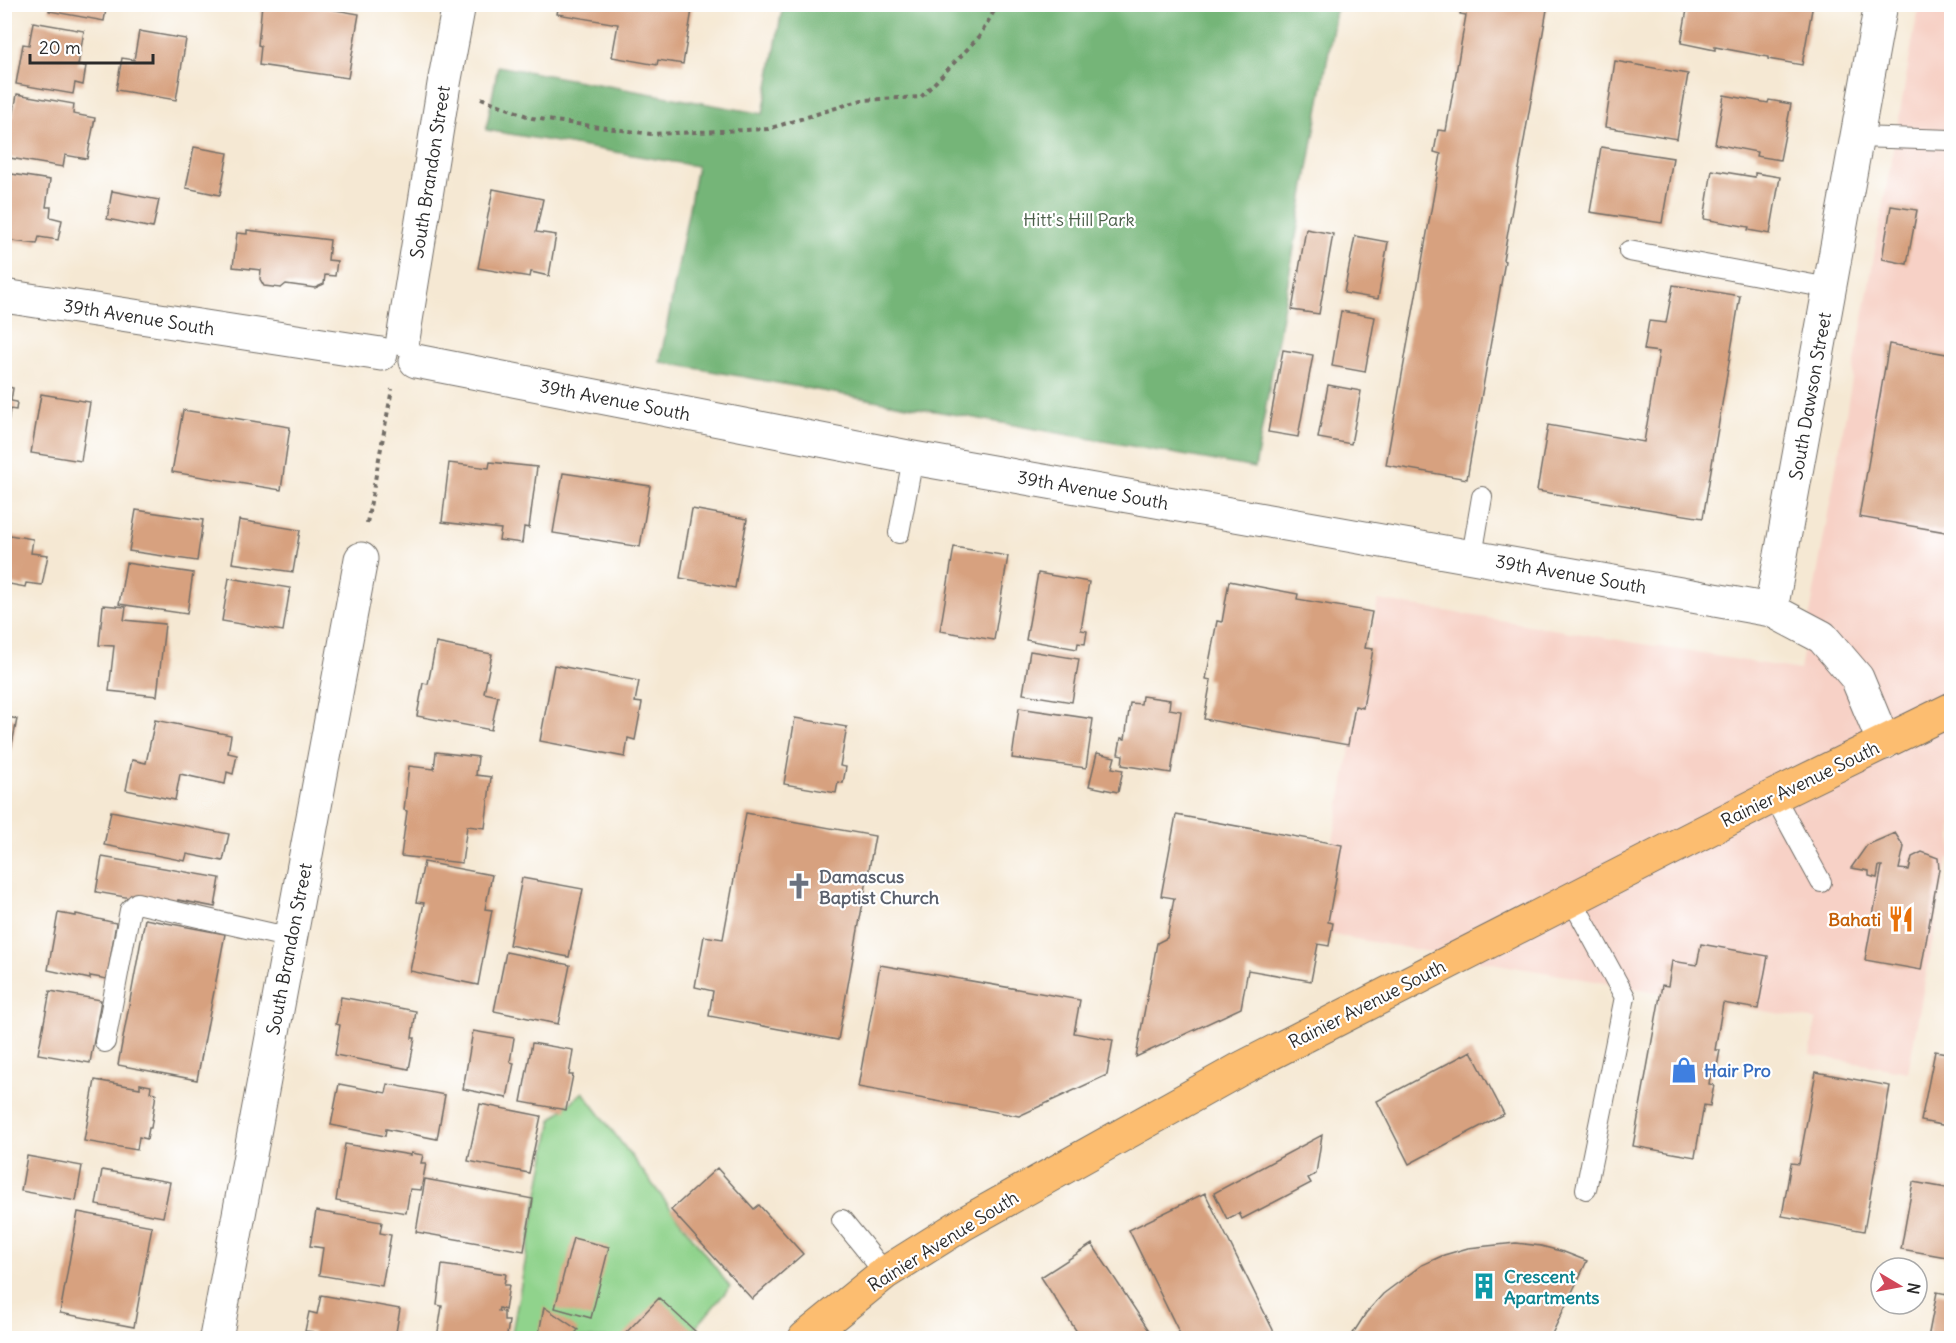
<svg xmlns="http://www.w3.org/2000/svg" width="1956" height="1343" viewBox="0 0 1956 1343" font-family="Delius,sans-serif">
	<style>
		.built { fill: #f7d1c6 }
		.green { fill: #90d38c; stroke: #5e7f5c; stroke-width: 1.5 }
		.forest { fill: #74b578; stroke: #507052; stroke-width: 1.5 }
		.building { fill: #d7a17f }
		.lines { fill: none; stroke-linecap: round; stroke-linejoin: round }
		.lane-casing { stroke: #726d66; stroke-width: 22 }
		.street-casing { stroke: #726d66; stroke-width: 35 }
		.primary-casing { stroke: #726d66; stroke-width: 35 }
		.path { stroke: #726d66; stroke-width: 4; stroke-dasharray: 4.5 4.5; stroke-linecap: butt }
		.lane { stroke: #fff; stroke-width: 20 }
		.street { stroke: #fff; stroke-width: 33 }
		.primary { stroke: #fcbd6f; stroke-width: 33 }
		.labels { text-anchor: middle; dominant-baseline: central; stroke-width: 4.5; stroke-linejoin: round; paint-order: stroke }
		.street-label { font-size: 18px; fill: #2b2b2b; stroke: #fff }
		.park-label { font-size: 18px; fill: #495d48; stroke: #fff }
		.worship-label { font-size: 18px; font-weight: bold; fill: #5b616d; stroke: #fff; text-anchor: start }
		.food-label { font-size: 18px; font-weight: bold; fill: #c56008; stroke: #fff; text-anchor: end }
		.shop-label { font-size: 18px; font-weight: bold; fill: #366cbe; stroke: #fff; text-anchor: start }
		.culture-label { font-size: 18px; font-weight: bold; fill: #0d838f; stroke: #fff; text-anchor: start }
	</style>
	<rect width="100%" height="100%" fill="#fff"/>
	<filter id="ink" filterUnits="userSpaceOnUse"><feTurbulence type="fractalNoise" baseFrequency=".0167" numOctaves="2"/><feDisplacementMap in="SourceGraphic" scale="12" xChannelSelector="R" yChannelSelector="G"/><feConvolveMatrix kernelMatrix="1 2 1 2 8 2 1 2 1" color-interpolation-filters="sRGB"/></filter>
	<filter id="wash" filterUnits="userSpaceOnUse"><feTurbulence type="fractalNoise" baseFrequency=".008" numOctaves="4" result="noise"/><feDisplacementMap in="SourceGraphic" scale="24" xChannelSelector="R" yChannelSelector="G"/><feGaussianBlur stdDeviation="1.35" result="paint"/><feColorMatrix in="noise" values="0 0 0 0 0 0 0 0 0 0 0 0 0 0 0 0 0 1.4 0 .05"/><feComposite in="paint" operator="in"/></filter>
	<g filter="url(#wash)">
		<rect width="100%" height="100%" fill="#f5e8d3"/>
		<!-- built -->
		<path class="built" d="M1919 5H1951L1952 858H1948L1908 1072 1810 1055 1816 1020 1316 932 1378 600 1800 670Z"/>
		<!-- green -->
		<path class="green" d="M583 1092 730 1287 687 1338H511L552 1119Z"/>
		<!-- forest -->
		<path class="forest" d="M783 5H1337L1255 468 660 362 697 166 486 130 498 66 763 114Z"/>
		<g id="blocks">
			<!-- building -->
			<path class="building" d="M50 4H107L104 21 49 11Z
				M262 4H301L359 14 348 78 259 65 261 46 258 45Z
				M559 4H693L683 64 658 60 657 65 612 57 618 24 557 14Z
				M1462 4H1548L1503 260 1505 261 1467 479 1386 465 1441 154 1434 152 1438 130 1446 131 1466 15 1460 14Z
				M1688 4H1813L1802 65 1768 59V57L1742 52 1715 47V50L1681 43Z
				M33 22 84 31 78 65 86 66 83 85 75 83 73 94 16 84 23 44 29 45Z
				M139 31 186 39 176 100 116 90 122 58 134 60Z
				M1615 61 1688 74 1677 139 1605 127Z
				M17 94 74 104 73 114 95 118 87 159 65 155 63 167 4 157V134L8 116 13 117Z
				M1724 95 1768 103 1769 100 1791 104 1780 160 1756 156 1757 152 1715 144Z
				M194 147 228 153 220 195 186 188Z
				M1601 147 1673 158 1662 223 1590 212Z
				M1712 170 1755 177V173L1780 177 1770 234 1748 230 1749 227 1704 219Z
				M5 173 50 180 46 207H51L50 217 62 220 58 240 39 237 37 244 4 240Z
				M493 189 543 199 536 232 556 235 549 276 531 272 530 277 478 268Z
				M112 191 159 200 153 228 107 219Z
				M1891 206 1917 210 1907 264 1882 259Z
				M1306 229 1333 234 1319 314 1292 310Z
				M247 230 330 240 328 260 337 261 335 276 325 275 324 284 315 288 286 284 281 288 264 286 260 279 261 270 233 267 237 233 247 234Z
				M1355 236 1388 242 1378 299 1344 293Z
				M1673 285 1740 296 1703 518 1537 491 1548 425 1644 442 1659 352 1644 350 1649 321 1666 323Z
				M1341 311 1375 317 1365 372 1332 366Z
				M1889 344 1952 355V533L1859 517Z
				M1283 350 1313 355 1298 437 1268 432Z
				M1328 385 1361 391 1351 444 1318 438Z
				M4 386 13 388 11 401 17 402 16 410 10 409 6 437Z
				M41 394 90 402 81 461 31 453Z
				M183 410 290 427 281 490 172 472Z
				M490 462 537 467 529 528 524 527 522 543 499 540 501 529 442 522 449 463 489 468Z
				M563 473 650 486 640 547 553 533Z
				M692 509 747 519 735 588 680 578Z
				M136 510 203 520 197 561 129 551Z
				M239 520 300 530 293 572 232 563Z
				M4 534 33 539 31 553 48 555 42 585 26 583 25 587 4 583Z
				M954 547 1008 556 994 640 940 631Z
				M126 563 193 573 187 614 119 604Z
				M1038 573 1089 582 1081 630 1087 631 1085 644 1078 643 1077 649 1026 640Z
				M229 578 290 588 283 631 222 621Z
				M1229 581 1298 594 1297 599 1372 612 1365 648 1373 649 1363 708 1355 706 1348 745 1204 719 1211 680 1206 679 1217 621 1222 622Z
				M103 605 126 607 124 620 165 624 157 696 109 691 114 646 99 645Z
				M436 643 492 654 484 693 498 696 491 730 417 716 423 683 428 684Z
				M1030 651 1079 659 1072 702 1023 694Z
				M554 665 639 681 635 702 642 703 635 740 628 738 625 757 540 741Z
				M1142 696 1170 700 1169 709 1181 711 1171 773 1122 765 1123 755 1118 754 1121 738 1125 739 1130 703 1141 704Z
				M1019 708 1093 719 1086 768 1012 758Z
				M4 716 17 719 6 775H4Z
				M795 718 847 727 840 766 846 767 843 783 838 782 836 793 784 784Z
				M155 720 231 735 228 753 237 755 233 774 227 772 225 784 180 774 175 800 126 790 132 760 146 763Z
				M436 752 478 757 476 775 491 777 485 828 467 826 462 863 401 856 407 811 404 810 409 766 434 769Z
				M1097 753 1115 757 1112 768 1123 770 1118 792 1089 786Z
				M111 811 229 834 223 861 187 854 185 861 104 845Z
				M746 813 875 836 838 1040 709 1016 713 991 695 987 704 936 723 939Z
				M1176 815 1342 845 1328 922 1333 923 1329 946 1318 944 1311 981 1248 970 1241 1008 1136 1057 1157 943 1167 938 1174 898 1161 896Z
				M4 816 8 817 6 831H4Z
				M1895 833 1904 847 1899 869 1909 870 1912 857 1922 852 1938 858 1939 869 1921 970 1865 960 1882 866H1879L1877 878 1869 876V871L1851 868 1867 845Z
				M102 857 220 878 215 907 178 900 177 906 96 892Z
				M424 862 492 875 485 909 492 910 478 985 410 971 424 903 416 902Z
				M522 878 583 889 569 957 509 945Z
				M58 913 76 916V914L116 923 107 979 90 976V979L48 970Z
				M145 919 225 934 197 1080 118 1065Z
				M1701 944 1768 956 1758 1009 1723 1003 1715 1050H1720L1716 1072 1711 1071 1709 1084 1714 1085 1710 1106 1704 1105 1695 1157 1633 1146 1662 985 1668 986 1672 961 1697 965Z
				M506 952 570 965 558 1024 494 1011Z
				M880 965 1080 1000 1074 1033 1113 1040 1107 1075 1019 1116 858 1087Z
				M50 991 101 1000 90 1063 38 1054Z
				M341 997 416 1011 412 1038H415L409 1069 335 1055 340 1025 336 1024Z
				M473 1031 514 1038 510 1062 514 1063 507 1098 463 1089Z
				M532 1043 573 1050 569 1075H573L566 1110 521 1102Z
				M1471 1051 1504 1114 1409 1164 1377 1101Z
				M1935 1051 1952 1054V1127L1921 1121Z
				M1816 1072 1890 1086 1864 1231 1782 1216 1791 1163 1799 1164Z
				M95 1080 140 1088V1084L151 1086 150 1092 156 1093 151 1128H149L147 1139 139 1137 137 1150 84 1141Z
				M339 1084 386 1093 388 1084 445 1095 437 1139 386 1129 385 1136 331 1125Z
				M480 1104 541 1116 529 1173 468 1161Z
				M1322 1135 1316 1174 1308 1178 1311 1183 1242 1219 1239 1213 1227 1219 1214 1193Z
				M345 1144 411 1155V1153L423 1155 421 1163H426L421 1190 410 1189 406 1213 336 1201Z
				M27 1156 82 1166 76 1201 21 1191Z
				M717 1168 754 1209 759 1205 803 1254 752 1299 671 1210Z
				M102 1170 170 1182 163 1217 96 1205Z
				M425 1179 533 1199 524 1251 416 1232Z
				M1913 1182 1952 1189V1258L1901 1249Z
				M1205 1193 1277 1338H1182L1129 1230Z
				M316 1211 382 1222 380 1233 391 1235 382 1286 319 1275 323 1248 310 1246Z
				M78 1212 152 1226 134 1327 60 1313Z
				M573 1238 609 1247 591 1318 555 1308Z
				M1516 1243 1541 1246 1564 1252 1587 1261 1550 1338H1350L1366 1313 1383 1294 1422 1265 1444 1255 1468 1248Z
				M1092 1244 1154 1338H1081L1041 1277Z
				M442 1265 506 1274 504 1285H509L505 1310 499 1308 498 1311 504 1312V1321H509L507 1335 510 1336V1338H437L442 1306 437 1305Z
				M1937 1292 1952 1295V1338H1928Z
				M321 1295 400 1309 395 1338H312L313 1332 305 1331 309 1312 317 1314Z
				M659 1298 697 1333 692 1338H621Z
				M544 1307 578 1330 571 1338H538Z"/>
		</g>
	</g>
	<g filter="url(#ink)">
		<use href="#blocks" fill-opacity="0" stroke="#726d66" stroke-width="1.5"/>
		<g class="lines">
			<!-- lane casing -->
			<g class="lane-casing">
				<path id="lane" d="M1857 137 1952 140
					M1629 251 1829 288
					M899 533 913 458
					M1472 556 1482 497
					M1774 796 1821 882
					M1572 900 1625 997 1586 1189
					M105 1042 130 910 137 903 291 938
					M842 1220 885 1273"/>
			</g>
			<!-- street casing -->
			<g class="street-casing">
				<path id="street" d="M1881 4 1771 610 1822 637 1857 678 1884 743
					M4 296 381 354
					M403 339 444 84 459 4
					M416 361 913 458 1771 610
					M216 1338 361 559"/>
			</g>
			<!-- primary casing -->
			<g class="primary-casing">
				<path id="primary" d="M805 1338 885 1273 963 1224 1242 1068 1774 796 1952 709"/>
			</g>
			<!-- path -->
			<path class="path" d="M481 98 532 118 651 134 768 129 862 100 921 97 979 37 998 4
				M367 523 392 389"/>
			<!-- lane -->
			<use href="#lane" class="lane"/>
			<!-- street -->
			<use href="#street" class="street"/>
			<!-- primary -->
			<use href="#primary" class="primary"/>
		</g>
	</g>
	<!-- icons -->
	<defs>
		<g id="church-bare" transform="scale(2.07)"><path d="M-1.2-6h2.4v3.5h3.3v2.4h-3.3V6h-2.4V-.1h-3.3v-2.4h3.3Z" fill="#6b7280" stroke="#fff" stroke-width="2.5" paint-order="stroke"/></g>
		<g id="restaurant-bare" transform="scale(2.07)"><path d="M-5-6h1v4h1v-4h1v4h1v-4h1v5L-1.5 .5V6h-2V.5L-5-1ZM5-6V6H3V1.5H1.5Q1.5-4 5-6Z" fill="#e8710a" stroke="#fff" stroke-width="2.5" paint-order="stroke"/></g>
		<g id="shop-bare" transform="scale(2.07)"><path d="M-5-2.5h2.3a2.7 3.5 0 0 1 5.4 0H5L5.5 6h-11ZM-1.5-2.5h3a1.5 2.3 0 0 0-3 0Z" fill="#3f7fe0" stroke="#fff" stroke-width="2.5" paint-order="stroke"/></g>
		<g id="building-bare" transform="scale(2.07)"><path d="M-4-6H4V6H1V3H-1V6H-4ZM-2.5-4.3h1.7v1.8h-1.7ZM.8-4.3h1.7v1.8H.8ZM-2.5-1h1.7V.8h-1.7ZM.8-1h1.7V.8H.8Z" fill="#0f9aa8" stroke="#fff" stroke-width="2.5" paint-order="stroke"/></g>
	</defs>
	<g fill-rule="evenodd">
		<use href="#church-bare" x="799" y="886"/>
		<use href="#restaurant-bare" x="1901" y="919"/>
		<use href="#shop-bare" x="1684" y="1070"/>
		<use href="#building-bare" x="1484" y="1286"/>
	</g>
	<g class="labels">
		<!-- street labels -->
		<g class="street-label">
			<text transform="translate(430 172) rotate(-81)">South Brandon Street</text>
			<text transform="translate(139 317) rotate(9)">39th Avenue South</text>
			<text transform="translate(1810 396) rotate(-80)">South Dawson Street</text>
			<text transform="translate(615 400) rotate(11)">39th Avenue South</text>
			<text transform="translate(1093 490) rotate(10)">39th Avenue South</text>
			<text transform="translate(1571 574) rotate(10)">39th Avenue South</text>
			<text transform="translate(1800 784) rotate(-26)">Rainier Avenue South</text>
			<text transform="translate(289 949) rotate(-79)">South Brandon Street</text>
			<text transform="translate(1367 1004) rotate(-27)">Rainier Avenue South</text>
			<text transform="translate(943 1241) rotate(-32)">Rainier Avenue South</text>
		</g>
		<!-- park labels -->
		<g class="park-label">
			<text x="1079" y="219">Hitt's Hill Park</text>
		</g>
		<!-- worship labels -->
		<g class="worship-label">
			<text x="819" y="876">Damascus<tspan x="819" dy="21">Baptist Church</tspan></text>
		</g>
		<!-- food labels -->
		<g class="food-label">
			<text x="1881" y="919">Bahati</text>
		</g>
		<!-- shop labels -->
		<g class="shop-label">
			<text x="1704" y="1070">Hair Pro</text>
		</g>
		<!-- culture labels -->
		<g class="culture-label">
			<text x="1504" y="1276">Crescent<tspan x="1504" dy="21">Apartments</tspan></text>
		</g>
	</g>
	<!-- margin -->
	<rect width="1956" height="1343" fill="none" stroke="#fff" stroke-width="24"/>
	<!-- north arrow -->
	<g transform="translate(1899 1286) rotate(100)"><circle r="28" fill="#ffffff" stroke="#aaaaaa" stroke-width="1.5"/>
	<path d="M0-4.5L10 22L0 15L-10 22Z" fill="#d1495b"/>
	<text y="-9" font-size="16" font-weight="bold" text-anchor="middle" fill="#2b2b2b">N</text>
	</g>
	<!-- scale -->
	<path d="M30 54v9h123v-9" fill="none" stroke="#2b2b2b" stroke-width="3"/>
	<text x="39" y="54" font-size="18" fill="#2b2b2b" stroke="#ffffff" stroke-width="4.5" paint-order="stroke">20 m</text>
</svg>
